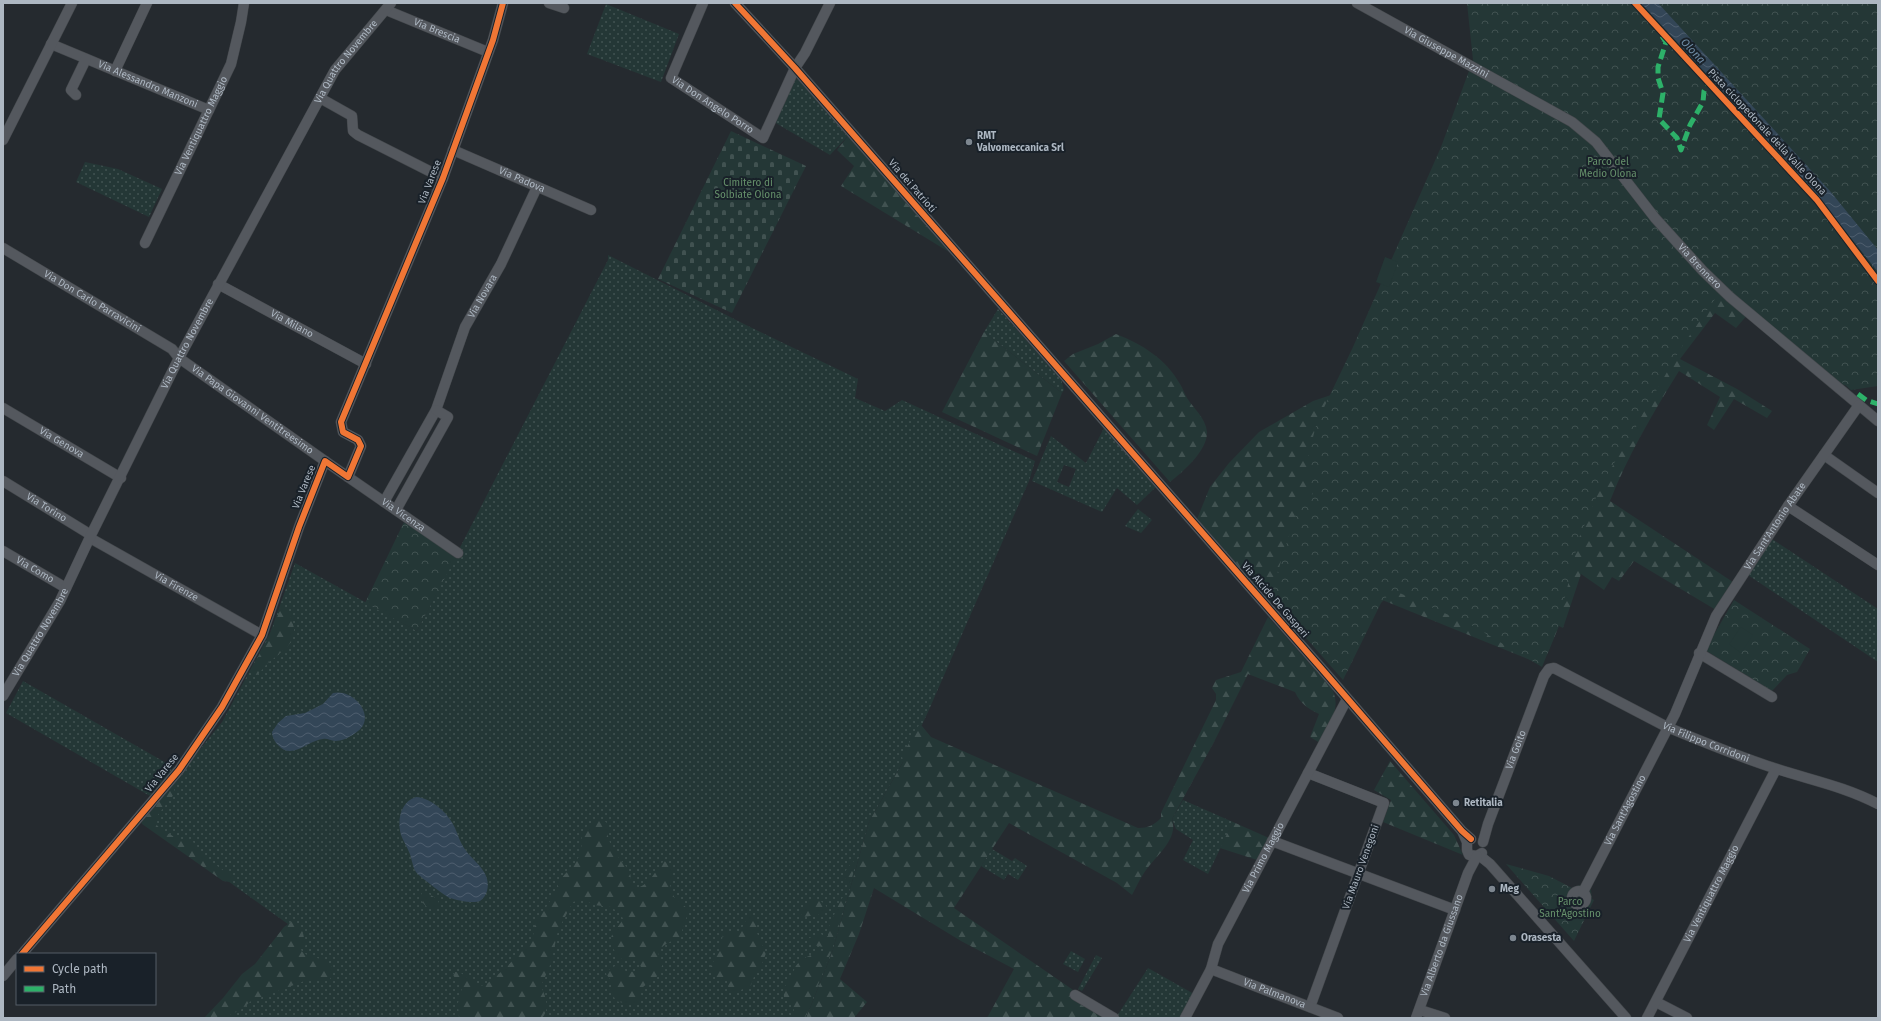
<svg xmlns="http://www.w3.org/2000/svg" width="1881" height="1021" viewBox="0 0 1881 1021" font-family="'Fira Sans',sans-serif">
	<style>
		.grass { fill: url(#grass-dots); fill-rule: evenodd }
		.forest { fill: url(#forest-firs) }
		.cemetery { fill: url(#cemetery-stones) }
		.park { fill: url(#park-crowns) }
		.pitch { fill: #243736 }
		.water { fill: url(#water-waves) }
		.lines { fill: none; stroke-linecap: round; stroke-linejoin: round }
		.minor-casing { stroke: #42464a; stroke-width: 11 }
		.minor { stroke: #54585e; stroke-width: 10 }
		.quiet { stroke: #2db169; stroke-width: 5; stroke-dasharray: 10 5; stroke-linecap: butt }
		.cycleway-casing { stroke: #192129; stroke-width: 8 }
		.cycleway { stroke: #f07635; stroke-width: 6 }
		.poi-dot { fill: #7d868f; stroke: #192129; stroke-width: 1.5 }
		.labels { text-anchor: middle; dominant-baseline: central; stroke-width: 4; stroke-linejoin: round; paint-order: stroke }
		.street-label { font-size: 10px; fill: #adb7c2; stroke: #192129 }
		.poi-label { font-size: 10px; font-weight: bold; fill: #adb7c2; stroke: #192129; text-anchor: start }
		.park-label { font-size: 10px; fill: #66916b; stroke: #192129 }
		.water-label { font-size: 11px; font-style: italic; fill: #6f8ca5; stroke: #192129 }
	</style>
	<defs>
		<pattern id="grass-dots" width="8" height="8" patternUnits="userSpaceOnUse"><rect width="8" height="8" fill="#243736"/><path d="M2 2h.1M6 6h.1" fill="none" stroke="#415251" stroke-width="1.8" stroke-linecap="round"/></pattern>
		<pattern id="forest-firs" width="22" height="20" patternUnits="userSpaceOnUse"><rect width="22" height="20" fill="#243736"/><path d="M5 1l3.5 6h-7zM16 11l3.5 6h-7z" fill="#415251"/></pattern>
		<pattern id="cemetery-stones" width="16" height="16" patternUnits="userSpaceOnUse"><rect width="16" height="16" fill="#243736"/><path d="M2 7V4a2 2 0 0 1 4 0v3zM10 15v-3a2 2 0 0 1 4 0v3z" fill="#415251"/></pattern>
		<pattern id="park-crowns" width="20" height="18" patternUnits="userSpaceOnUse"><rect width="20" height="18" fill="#243736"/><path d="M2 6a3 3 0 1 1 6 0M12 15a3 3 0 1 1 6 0" fill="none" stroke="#415251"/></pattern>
		<pattern id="water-waves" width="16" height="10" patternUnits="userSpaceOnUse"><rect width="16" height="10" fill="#334657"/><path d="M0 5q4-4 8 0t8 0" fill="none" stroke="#4e5e6e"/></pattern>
	</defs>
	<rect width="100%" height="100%" fill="#252a2f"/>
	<!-- grass -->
	<path class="grass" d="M606 4 679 34 661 82 587 54Z
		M796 79 799 80 848 136 830 155 774 122 794 80Z
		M85 162 118 169 162 189 149 217 76 182Z
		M608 255 746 325 858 379 855 398 885 411 902 400 1035 461 1029 481 928 712 912 746 869 822 832 953 806 1018H210L292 927 143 820 222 722 270 633 295 563 417 631 608 260Z
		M998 309 1061 379 1064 390 1062 393 984 332Z
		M1104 428 1156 487 1137 505 1117 488 1102 512 1032 481 1051 436 1086 463ZM1064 465 1076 469 1069 487 1057 482Z
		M1138 509 1152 520 1141 533 1125 526Z
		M1772 539 1878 609V662L1748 575Z
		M23 681 175 768 150 796 6 713Z
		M1183 800 1233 822 1208 874 1183 860 1193 840 1176 829 1172 819Z
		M992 849 1012 861 1015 858 1027 866 1018 880 1008 874 1004 880 981 866Z
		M1071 951 1085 959 1078 972 1063 964Z
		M1096 955 1102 958 1082 991 1078 989Z
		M1148 968 1194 994 1181 1018H1119L1117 1016Z"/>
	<!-- forest -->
	<path class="forest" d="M848 136 949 252 841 186 854 166 837 150Z
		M1657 221 1878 384 1837 385 1749 313 1736 328 1715 313 1680 359 1737 389 1772 411 1767 418 1734 399 1714 430 1707 425 1720 397 1679 371C1653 413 1628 455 1610 501L1736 584 1716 610 1634 561 1619 581 1612 577 1604 590 1581 574 1563 628 1559 626 1547 655 1535 662 1291 563 1271 608 1197 519 1210 487 1229 463 1259 432 1313 401 1343 391Z
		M984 332 1062 393 1037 456 942 412Z
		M1116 334C1142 344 1166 359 1180 384 1183 388 1184 393 1187 398 1193 408 1206 418 1207 432 1208 450 1183 472 1170 482L1064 361 1073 354 1098 344Z
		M283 607 287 609C302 638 292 644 269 662 264 666 262 672 256 675L253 672V666L271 633 280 610Z
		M1268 617 1332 689C1342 709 1329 724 1320 743L1310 737 1319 714C1308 709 1300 703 1295 692L1248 674 1214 742 1172 819C1179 840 1154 857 1144 873 1139 880 1136 888 1132 895L1117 883 1009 823 954 908 1114 1018H987L1014 969 961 941 874 888 859 934 840 979 867 1002 854 1018H806L832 953 869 822 903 762 902 756 919 725 922 726 931 737 1138 828C1148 828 1154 825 1161 818V813L1216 700V694L1212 688 1216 680 1241 672Z
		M1390 761 1454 835 1463 855 1383 822 1391 800 1374 790Z
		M171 787 174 788 175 793 157 816 155 823C164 835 181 839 195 843L202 855 231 876 232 878 230 882 223 881 142 824 141 821Z
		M600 818 607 823C606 844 616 854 628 869 633 877 628 881 637 888 651 884 655 870 664 861L667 862 673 871 670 885 674 897 689 910 680 937C664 945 651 948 664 968 660 977 644 984 638 992L641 999 640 1003 627 1004 616 1001 612 993 613 983 606 974 607 971 615 966 626 971 636 972 641 967C636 956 624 961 619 958 615 954 609 940 612 935 615 929 620 925 623 919L621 914 611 907 594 905 583 899 573 902 558 930 551 963 541 986C545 996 551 1008 542 1018H459L458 1003 462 988 453 975 455 972C467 971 472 989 484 985 494 981 526 948 532 938 535 932 534 924 538 918 540 913 544 910 547 906 552 898 556 890 560 881 564 873 573 868 577 860 589 839 570 833 600 818Z
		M1233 822 1269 838 1257 860 1220 848Z
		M857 858 849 890C842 872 843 872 857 858Z
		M422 893C428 893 437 897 439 903L437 909C429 911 422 904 420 897Z
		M847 896 831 952 805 1018H792C797 1008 791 1003 784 997L783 989 794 974C792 963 811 953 822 952L824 950 823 947 808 944V939L819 933 826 937 828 936V929L840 901 843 897Z
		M815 898 825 904 828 910 818 915 802 917 800 911C803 906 809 900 815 898Z
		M750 912 757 923V933L766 953 762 964 756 971 751 985 735 993 729 990 727 981 714 976 711 973V966L719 951 723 935 727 931 736 932 741 930Z
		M292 921 302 928 304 938 309 941V944L301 947V950C311 963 334 953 333 975L329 980C321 982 315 979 307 980L251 1001 242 1009 224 1018H204L223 998 242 974 255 964 284 927Z"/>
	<!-- cemetery -->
	<path class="cemetery" d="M731 131 806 166 732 313 658 279Z"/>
	<!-- park -->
	<path class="park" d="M1467 3H1878V386L1851 390 1726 283 1681 348 1601 486 1579 538 1558 627 1542 667 1471 625 1393 590 1381 603 1343 680 1270 597 1300 500 1313 494 1309 472 1308 456 1317 422 1353 347 1441 147 1473 60Z
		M404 522 456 557 417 631 365 603Z
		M1734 600 1810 649 1797 672 1787 675 1772 691 1705 650Z
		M1506 864 1549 876 1572 888 1579 885 1591 890 1592 899 1594 900 1574 941Z"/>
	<!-- pitch -->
	<path class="pitch" d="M1385 257 1398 262 1389 287 1376 282Z
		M1741 627 1753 635 1741 653 1729 644Z"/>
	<!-- water -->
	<path class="water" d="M1641 3H1658L1830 191 1878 250V272L1808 184Z
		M333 693C353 688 377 716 358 731 352 736 343 741 335 741 331 741 327 738 323 739 308 740 292 761 278 745 275 742 272 737 272 732L278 723 286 716 305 713 323 704Z
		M416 797C432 798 449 814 455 828 458 835 460 842 464 848 473 862 492 871 487 891 486 895 483 899 480 901 473 904 456 900 450 898 445 896 419 876 416 872 412 866 412 858 409 852 407 846 403 841 401 835 397 821 400 802 416 797Z"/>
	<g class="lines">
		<!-- minor casing -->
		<g class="minor-casing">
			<g id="minor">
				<path d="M549 3 564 8"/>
				<path id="s1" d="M703 3 671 78 763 138 795 68 805 53 830 3"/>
				<path d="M735 3 795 68 1321 668 1462 831 1471 839"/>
				<path id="s2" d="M1357 3 1572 122 1596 142 1655 218 1703 271 1730 297 1878 421"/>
				<path id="s3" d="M386 10 488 52"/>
				<path id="s4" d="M51 44 209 110"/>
				<path d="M115 71 147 3"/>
				<path d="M76 95 71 90 86 59"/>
				<path d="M320 98 352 116 353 131 358 135 443 178"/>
				<path d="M3 140 72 3"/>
				<path id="s5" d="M453 150 591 210"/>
				<path id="s6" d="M145 243 231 64 241 22 244 3"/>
				<path id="s7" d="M3 248 172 349 179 358 325 461"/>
				<path id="s8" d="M218 284 366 364"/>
				<path id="s9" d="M3 408 121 478"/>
				<path d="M1824 455 1878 493"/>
				<path id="s10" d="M348 477 458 553"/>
				<path id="s11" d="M3 481 91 535"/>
				<path id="s12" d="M384 502 436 410 465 327 501 264 537 187"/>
				<path d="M1788 506 1878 565"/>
				<path d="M396 510 448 417 436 410"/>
				<path id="s13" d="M90 538 262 635"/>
				<path id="s14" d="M3 551 66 588"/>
				<path d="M1699 653 1772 697"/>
				<path id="s15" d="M3 696 60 601 91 535 179 358 335 70 391 3"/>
				<path d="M1308 773 1384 803 1310 1007"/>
				<path d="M1463 833 1467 842V850L1469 855 1477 856 1482 853"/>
				<path d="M1272 841 1455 910"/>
				<path id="s16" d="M1483 842 1488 824 1544 676 1549 669 1554 668 1667 727C1703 742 1740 757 1777 769 1811 780 1846 787 1878 804"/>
				<path d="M1480 856 1490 864 1626 1018"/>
				<circle cx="1579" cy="898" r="7"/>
				<path id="s17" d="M1583 892 1675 714 1716 616 1788 506 1859 405"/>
				<path d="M22 954 179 770 222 707 262 635 299 527 325 461 348 477 361 446 358 440 343 432 341 422 443 178 493 40 503 3"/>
				<path id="s18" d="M1211 969 1338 1018"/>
				<path d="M3 976 17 959"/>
				<path d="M1075 995 1114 1018"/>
				<path d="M1656 1002 1687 1018"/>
				<path d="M1420 1010 1445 1018"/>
				<path id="s19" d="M1185 1018 1211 969 1218 944 1347 699"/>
				<path id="s20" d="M1416 1018 1468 873 1477 856"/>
				<path id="s21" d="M1647 1018 1776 769"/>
			</g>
		</g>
		<!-- minor -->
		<use href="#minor" class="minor"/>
		<!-- quiet -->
		<path class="quiet" d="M1662 36 1666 42 1658 67V78L1663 93 1659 119 1677 138 1681 150 1690 125 1703 102 1704 91 1709 83
			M1858 394 1866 400 1878 404"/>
		<!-- cycleway casing -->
		<g class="cycleway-casing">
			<path id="cycleway" d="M735 3 795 68 1321 668 1462 831 1471 839
				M1635 3 1817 200 1878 281
				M22 954 179 770 222 707 262 635 299 527 325 461 348 477 361 446 358 440 343 432 341 422 443 178 493 40 503 3"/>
		</g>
		<!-- cycleway -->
		<use href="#cycleway" class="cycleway"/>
	</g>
	<!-- markers -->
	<g class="poi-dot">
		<circle cx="969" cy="142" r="4"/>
		<circle cx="1456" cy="803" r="4"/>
		<circle cx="1492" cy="889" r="4"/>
		<circle cx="1513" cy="938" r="4"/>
	</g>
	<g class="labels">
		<!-- street labels -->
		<g class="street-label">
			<text stroke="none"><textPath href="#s3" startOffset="55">Via Brescia</textPath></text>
			<text stroke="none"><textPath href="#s2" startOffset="102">Via Giuseppe Mazzini</textPath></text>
			<text stroke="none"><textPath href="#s15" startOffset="722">Via Quattro Novembre</textPath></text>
			<text stroke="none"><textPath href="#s4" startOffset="105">Via Alessandro Manzoni</textPath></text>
			<text stroke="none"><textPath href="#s1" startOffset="131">Via Don Angelo Porro</textPath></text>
			<text stroke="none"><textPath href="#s6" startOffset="130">Via Ventiquattro Maggio</textPath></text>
			<text transform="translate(1767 132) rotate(47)">Pista ciclopedonale della Valle Olona</text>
			<text stroke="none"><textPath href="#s5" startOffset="75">Via Padova</textPath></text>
			<text transform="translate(430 182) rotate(-69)">Via Varese</text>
			<text transform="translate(912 186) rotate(49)">Via dei Patrioti</text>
			<text stroke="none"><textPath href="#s2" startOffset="439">Via Brennero</textPath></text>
			<text stroke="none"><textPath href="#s12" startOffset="229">Via Novara</textPath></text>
			<text stroke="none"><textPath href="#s7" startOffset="104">Via Don Carlo Parravicini</textPath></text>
			<text stroke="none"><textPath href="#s8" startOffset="84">Via Milano</textPath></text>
			<text stroke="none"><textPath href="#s15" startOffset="398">Via Quattro Novembre</textPath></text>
			<text stroke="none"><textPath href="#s7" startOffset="298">Via Papa Giovanni Ventitreesimo</textPath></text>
			<text stroke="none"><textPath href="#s9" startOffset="68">Via Genova</textPath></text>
			<text transform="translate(304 487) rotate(-68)">Via Varese</text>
			<text stroke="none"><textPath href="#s11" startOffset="51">Via Torino</textPath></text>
			<text stroke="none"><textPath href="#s10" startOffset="67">Via Vicenza</textPath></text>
			<text stroke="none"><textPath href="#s17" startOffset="414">Via Sant'Antonio Abate</textPath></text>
			<text stroke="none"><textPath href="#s14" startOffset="37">Via Como</textPath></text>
			<text stroke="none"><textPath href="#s13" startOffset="99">Via Firenze</textPath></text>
			<text transform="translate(1275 600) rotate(49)">Via Alcide De Gasperi</text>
			<text stroke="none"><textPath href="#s15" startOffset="74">Via Quattro Novembre</textPath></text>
			<text stroke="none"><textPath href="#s16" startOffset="360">Via Filippo Corridoni</textPath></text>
			<text stroke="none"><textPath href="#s16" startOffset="98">Via Goito</textPath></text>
			<text transform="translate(162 773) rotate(-51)">Via Varese</text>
			<text stroke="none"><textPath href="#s17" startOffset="92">Via Sant'Agostino</textPath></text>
			<text stroke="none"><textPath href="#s19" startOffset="179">Via Primo Maggio</textPath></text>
			<text transform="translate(1361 867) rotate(-70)">Via Mauro Venegoni</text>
			<text stroke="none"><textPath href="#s21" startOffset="140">Via Ventiquattro Maggio</textPath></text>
			<text stroke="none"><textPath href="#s20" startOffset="77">Via Alberto da Giussano</textPath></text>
			<text stroke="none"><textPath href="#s18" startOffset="68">Via Palmanova</textPath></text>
		</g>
		<!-- poi labels -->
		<g class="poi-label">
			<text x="977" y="136">RMT<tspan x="977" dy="12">Valvomeccanica Srl</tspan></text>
			<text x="1464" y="803">Retitalia</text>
			<text x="1500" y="889">Meg</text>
			<text x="1521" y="938">Orasesta</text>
		</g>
		<!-- park labels -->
		<g class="park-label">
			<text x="1608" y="162">Parco del<tspan x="1608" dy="12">Medio Olona</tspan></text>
			<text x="748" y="183">Cimitero di<tspan x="748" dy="12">Solbiate Olona</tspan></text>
			<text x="1570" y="902">Parco<tspan x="1570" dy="12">Sant'Agostino</tspan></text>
		</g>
		<!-- water labels -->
		<g class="water-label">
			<text transform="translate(1693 51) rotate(47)">Olona</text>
		</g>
	</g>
	<!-- border -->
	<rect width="1881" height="1021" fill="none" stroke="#adb7c2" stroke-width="8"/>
	<!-- legend -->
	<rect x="16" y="953" width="140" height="52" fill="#192129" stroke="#545d66"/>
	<rect x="24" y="966" width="20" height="6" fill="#f07635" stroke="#545d66"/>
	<text x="52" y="973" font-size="12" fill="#adb7c2">Cycle path</text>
	<rect x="24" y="986" width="20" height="6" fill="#2db169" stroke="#545d66"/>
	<text x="52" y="993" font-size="12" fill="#adb7c2">Path</text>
</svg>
